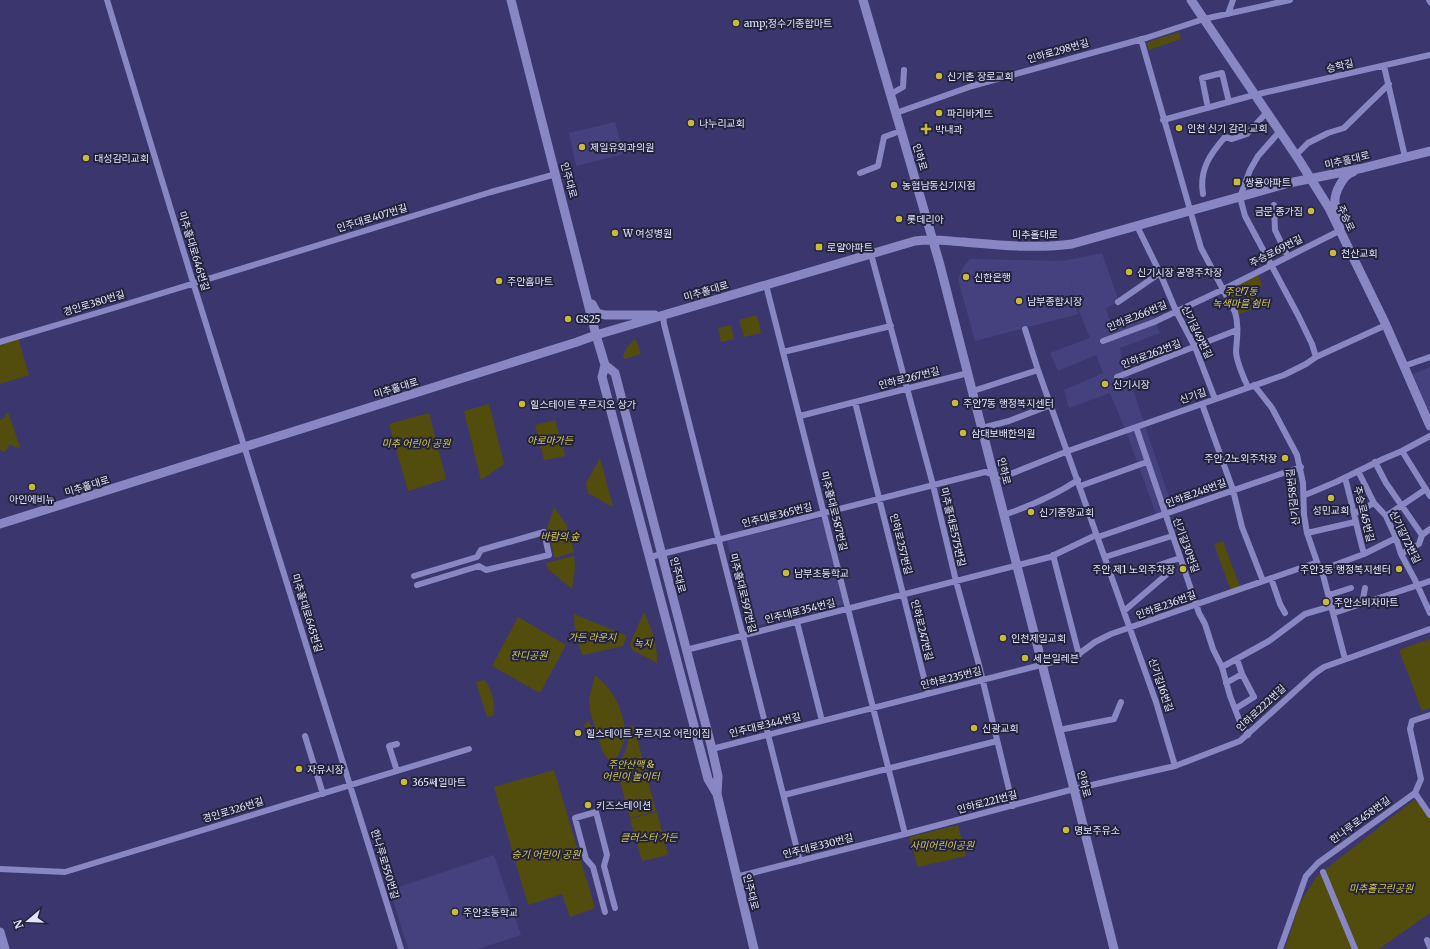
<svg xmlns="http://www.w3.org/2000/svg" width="1430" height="949" viewBox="0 0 1430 949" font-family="Merriweather,'Noto Sans KR',serif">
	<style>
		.built { fill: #45417f }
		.green { fill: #534d0d }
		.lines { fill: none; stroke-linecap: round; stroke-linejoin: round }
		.street { stroke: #8887c4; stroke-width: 6 }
		.secondary { stroke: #8887c4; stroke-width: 9 }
		.poi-dot { fill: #c7bb3b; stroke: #24233c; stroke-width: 1.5 }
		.labels { text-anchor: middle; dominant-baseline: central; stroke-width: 4; stroke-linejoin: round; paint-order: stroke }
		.poi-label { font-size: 10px; fill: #e2e3fe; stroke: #24233c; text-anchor: start }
		.street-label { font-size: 10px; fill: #e2e3fe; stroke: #24233c }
		.park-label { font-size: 10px; font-style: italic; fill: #d5c94e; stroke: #24233c }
	</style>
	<rect width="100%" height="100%" fill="#3b376e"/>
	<!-- built -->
	<path class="built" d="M615 122 624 154 576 166 569 133Z
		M1102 253 1119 302 1106 308 1109 319 1140 310 1145 319 1153 316 1160 333 1120 348 1123 364 1130 374 1129 378 1174 512 1157 517 1127 434 1110 393 1069 408 1064 390 1103 373 1096 355 1058 371 1050 353 1090 338 1079 311 1070 280 1078 314 975 341 958 279 964 266 970 259 1064 261Z
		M1430 367V414L1413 374Z
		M822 518 844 604 748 628 727 541Z
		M494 855 521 935 478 949H408L390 890Z"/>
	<!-- green -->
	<path class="green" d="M1179 32 1181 39 1149 50 1147 44 1148 42Z
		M1258 274 1262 286 1253 291 1260 305 1236 316 1222 290Z
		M757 315 761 333 744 337 739 320Z
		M731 325 734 339 721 342 718 328Z
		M18 338 29 375 0 384V344Z
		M634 340H636L641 354 624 359 623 356C626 349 629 344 634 340Z
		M489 404 504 464 481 480 464 411Z
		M8 412 20 447 17 448 10 444 5 452 0 450V420H2Z
		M429 413 446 479 408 491 389 424Z
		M555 420 565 456 544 460 535 425Z
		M600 458 613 507 588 493 586 483Z
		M554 507 567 526 574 552 555 558 547 529Z
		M1223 541 1240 587 1231 591 1214 544Z
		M574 556 575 568 572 589 548 569 546 563Z
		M644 612C651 628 658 645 657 663L632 650 630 644Z
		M574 614 627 636 623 646 582 655 575 632Z
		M518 617 566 645 540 693 492 666Z
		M1430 639V708L1422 711 1399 650Z
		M595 675C611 689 618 699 623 719 624 724 626 730 625 735 624 745 618 755 613 764L607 758 602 750 590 711 589 698Z
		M484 680C493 690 495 703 493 716L487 717 476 682Z
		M589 721 594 735 588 737 584 724Z
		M634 726 656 811 630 818 616 767C626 752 630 745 628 727Z
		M554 770 595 908 570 917 562 894 528 905 494 787Z
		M1414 800 1427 811 1430 816V913L1379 949H1285L1300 903 1317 876Z
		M657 812 668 855 642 861 630 819Z
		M958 825 966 856 918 867 909 837Z"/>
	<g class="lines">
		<!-- street -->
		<path class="street" d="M107 0 192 279 401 949
			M1429 0 1430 2
			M1228 14 1233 0
			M1141 39 1201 248 1235 312C1239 325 1237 338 1236 351 1236 360 1244 379 1248 387
			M1384 66 1405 157
			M891 94 903 87 904 70
			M1208 108 1202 78 1222 73 1229 102
			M896 113 972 86 1146 38 1204 19 1290 0
			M1163 120 1254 95 1430 55
			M1280 131 1258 156 1250 170 1240 197 1245 216 1298 315 1312 344 1316 357
			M1296 155 1308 143 1328 133 1344 128 1389 84
			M860 173 878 166 884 137 895 133
			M1203 194C1199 170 1210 154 1225 137L1232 139 1247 134 1267 112
			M1274 205 1275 230 1288 257
			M1137 226 1160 273 1176 311 1195 347 1215 399
			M871 254 933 485 956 581 979 665 1013 806
			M766 285 905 834
			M1118 302 1160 273
			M663 315 664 324 800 861
			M1025 329 1038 370 1156 702 1175 766
			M1103 341 1154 322 1222 290 1339 231
			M0 342 117 307 491 192 556 174
			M783 352 891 326
			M1404 366 1430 357
			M1117 377 1237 330
			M1254 385 1272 408 1297 455 1303 483 1304 515 1307 533 1317 562 1323 575 1345 659
			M973 391 1038 370
			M855 402 928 694
			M1202 404 1233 490 1242 527 1263 581
			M800 416 968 373
			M1136 427 1199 613 1205 624 1213 649 1222 667 1230 696 1240 722 1248 735
			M982 428 1009 421 1051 405
			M1402 451 1430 496
			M1375 462 1386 483 1422 535
			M1358 471 1374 503 1386 516 1396 538 1401 554 1415 580 1430 613
			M1345 478C1352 503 1357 529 1364 554
			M1080 486 1147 462
			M1305 495 1336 482 1383 459 1402 451 1430 436
			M1355 513 1374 503
			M1004 515C1030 506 1054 496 1078 480
			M1386 516 1426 489
			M1307 533 1355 522
			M1098 537 1301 467
			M1401 554 1419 544 1422 535 1430 529
			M1053 555 1079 655
			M650 557 985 472 1003 477 1068 451 1284 375 1306 364 1316 357 1386 325
			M1105 557 1172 536
			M1159 565 1180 558
			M1321 570 1364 554 1396 538
			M414 576 477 557 481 550 544 532 549 555 486 570 479 566 417 585
			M1271 578 1280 604 1285 613
			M1329 595 1351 588
			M1362 604 1365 588
			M1124 611 1166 575
			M1334 613 1430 581
			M797 622 822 721
			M686 650 1050 557 1094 536 1097 535
			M1222 667 1269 641 1305 614 1332 606
			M1226 683 1242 674
			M1235 709 1254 697 1242 674 1237 659
			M1059 730 1114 719 1121 702
			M305 736 323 794
			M712 749 1076 656 1095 642 1111 634 1315 563 1317 562
			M397 771 389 746 397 744
			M1415 793 1430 815
			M784 795 997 741
			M0 869 65 872 469 749
			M1323 872 1355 949
			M736 877 905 834 1074 789 1175 766 1240 741 1314 674 1324 667 1430 629
			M605 912 593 867 586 859 575 818 596 812 607 855 604 866 615 908
			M1427 940 1430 947
			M1280 949 1306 876 1318 863 1415 793 1421 779 1410 729 1412 721 1430 715"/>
		<!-- secondary -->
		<path class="secondary" d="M511 0 596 335 605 365 602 377 708 779 717 794
			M863 0 940 265 1074 789 1114 949
			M1191 0 1299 160 1329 208 1386 325 1430 426
			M1340 227C1342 218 1337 212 1335 203 1334 193 1343 175 1353 172
			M592 304 597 313 605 315H655
			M605 365 615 373 712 749 718 776 717 794 754 949
			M0 524 577 342 596 335 915 241C934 238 946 241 964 242 1000 245 1036 249 1072 244L1289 183 1363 168 1430 151
			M0 932 5 949"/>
	</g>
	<!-- markers -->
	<g class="poi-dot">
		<circle cx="736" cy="23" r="4"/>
		<circle cx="939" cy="76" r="4"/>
		<circle cx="939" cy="113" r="4"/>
		<circle cx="691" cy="123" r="4"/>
		<circle cx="1179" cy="128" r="4"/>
		<path d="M924 123h4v4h4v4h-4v4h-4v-4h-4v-4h4z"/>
		<circle cx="582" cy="147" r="4"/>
		<circle cx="86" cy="158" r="4"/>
		<rect x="1233" y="178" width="8" height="8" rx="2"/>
		<circle cx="894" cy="185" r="4"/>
		<circle cx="1311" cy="211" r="4"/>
		<circle cx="899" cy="219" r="4"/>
		<circle cx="615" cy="233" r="4"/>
		<rect x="815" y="243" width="8" height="8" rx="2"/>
		<circle cx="1333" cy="253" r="4"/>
		<circle cx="1129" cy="272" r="4"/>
		<circle cx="966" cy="277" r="4"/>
		<circle cx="499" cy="281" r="4"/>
		<circle cx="1019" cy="301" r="4"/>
		<circle cx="568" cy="319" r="4"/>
		<circle cx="1105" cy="384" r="4"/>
		<circle cx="955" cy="403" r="4"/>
		<circle cx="522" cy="404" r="4"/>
		<circle cx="963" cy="433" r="4"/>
		<circle cx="1285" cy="458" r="4"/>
		<circle cx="32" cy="487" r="4"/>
		<circle cx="1331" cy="498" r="4"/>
		<circle cx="1031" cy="512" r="4"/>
		<circle cx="1183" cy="569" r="4"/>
		<circle cx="1399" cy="569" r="4"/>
		<circle cx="786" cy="573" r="4"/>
		<circle cx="1326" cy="602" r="4"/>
		<circle cx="1003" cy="638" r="4"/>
		<circle cx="1025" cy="658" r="4"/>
		<circle cx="974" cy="728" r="4"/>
		<circle cx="578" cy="733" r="4"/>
		<circle cx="299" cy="769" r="4"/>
		<circle cx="404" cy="782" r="4"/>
		<circle cx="588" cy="805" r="4"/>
		<circle cx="1066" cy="830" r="4"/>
		<circle cx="455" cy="912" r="4"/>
	</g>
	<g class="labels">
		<!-- poi labels -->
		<g class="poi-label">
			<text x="744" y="23">amp;정수기종합마트</text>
			<text x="947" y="76">신기촌 장로교회</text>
			<text x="947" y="113">파리바게뜨</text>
			<text x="699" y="123">나누리교회</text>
			<text x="1187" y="128">인천 신기 감리 교회</text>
			<text x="935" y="129">박내과</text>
			<text x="590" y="147">제일유외과의원</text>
			<text x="94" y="158">대성감리교회</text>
			<text x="1245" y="182">쌍용아파트</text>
			<text x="902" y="185">농협남동신기지점</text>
			<text x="1303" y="211" text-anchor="end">금문 종가집</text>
			<text x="907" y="219">롯데리아</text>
			<text x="623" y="233">W 여성병원</text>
			<text x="827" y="247">로얄아파트</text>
			<text x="1341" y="253">천산교회</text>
			<text x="1137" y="272">신기시장 공영주차장</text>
			<text x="974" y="277">신한은행</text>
			<text x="507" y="281">주안홈마트</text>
			<text x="1027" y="301">남부종합시장</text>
			<text x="576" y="319">GS25</text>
			<text x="1113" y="384">신기시장</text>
			<text x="963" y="403">주안7동 행정복지센터</text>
			<text x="530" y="404">힐스테이트 푸르지오 상가</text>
			<text x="971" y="433">삼대보배한의원</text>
			<text x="1277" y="458" text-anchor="end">주안 2노외주차장</text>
			<text x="32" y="499" text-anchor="middle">아인에비뉴</text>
			<text x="1331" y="510" text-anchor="middle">성민교회</text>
			<text x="1039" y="512">신기중앙교회</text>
			<text x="1175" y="569" text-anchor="end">주안 제1 노외주차장</text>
			<text x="1391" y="569" text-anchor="end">주안3동 행정복지센터</text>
			<text x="794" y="573">남부초등학교</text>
			<text x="1334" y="602">주안소비자마트</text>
			<text x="1011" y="638">인천제일교회</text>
			<text x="1033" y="658">세븐일레븐</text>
			<text x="982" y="728">신광교회</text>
			<text x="586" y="733">힐스테이트 푸르지오 어린이집</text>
			<text x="307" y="769">자유시장</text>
			<text x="412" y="782">365쎄일마트</text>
			<text x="596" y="805">키즈스테이션</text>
			<text x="1074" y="830">명보주유소</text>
			<text x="463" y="912">주안초등학교</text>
		</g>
		<!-- street labels -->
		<g class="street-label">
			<text transform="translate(1058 51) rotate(-16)">인하로298번길</text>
			<text transform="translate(1340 66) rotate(-13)">승학길</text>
			<text transform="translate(920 157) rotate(74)">인하로</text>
			<text transform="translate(1347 160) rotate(-13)">미추홀대로</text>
			<text transform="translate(569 180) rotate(75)">인주대로</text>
			<text transform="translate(372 218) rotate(-17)">인주대로407번길</text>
			<text transform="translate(1346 218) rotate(65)">주승로</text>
			<text x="1035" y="234">미추홀대로</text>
			<text transform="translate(194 251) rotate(73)">미추홀대로646번길</text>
			<text transform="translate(1276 251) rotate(-27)">주승로69번길</text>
			<text transform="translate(706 291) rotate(-16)">미추홀대로</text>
			<text transform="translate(94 303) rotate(-17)">경인로380번길</text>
			<text transform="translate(1137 316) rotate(-22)">인하로266번길</text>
			<text transform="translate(1197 332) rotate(64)">신기길49번길</text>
			<text transform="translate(1151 354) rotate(-21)">인하로262번길</text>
			<text transform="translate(909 378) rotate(-14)">인하로267번길</text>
			<text transform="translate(396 388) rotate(-17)">미추홀대로</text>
			<text transform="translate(1193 396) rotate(-19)">신기길</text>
			<text transform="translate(1004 471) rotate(77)">인하로</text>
			<text transform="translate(87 486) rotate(-17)">미추홀대로</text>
			<text transform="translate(1196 493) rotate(-20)">인하로248번길</text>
			<text transform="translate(1293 497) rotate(-96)">신기길58번길</text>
			<text transform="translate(834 511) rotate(76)">미추홀대로587번길</text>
			<text transform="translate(1364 514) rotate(76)">주승로45번길</text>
			<text transform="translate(777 515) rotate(-14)">인주대로365번길</text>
			<text transform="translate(953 527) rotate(77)">미추홀대로575번길</text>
			<text transform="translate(1405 537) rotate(64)">신기길72번길</text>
			<text transform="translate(901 544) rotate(76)">인하로257번길</text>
			<text transform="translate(1186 545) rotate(70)">신기길30번길</text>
			<text transform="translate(678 575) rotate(76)">인주대로</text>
			<text transform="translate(743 593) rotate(76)">미추홀대로597번길</text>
			<text transform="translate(1166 605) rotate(-20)">인하로236번길</text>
			<text transform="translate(800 611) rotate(-14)">인주대로354번길</text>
			<text transform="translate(307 613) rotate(73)">미추홀대로645번길</text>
			<text transform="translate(922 630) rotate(76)">인하로247번길</text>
			<text transform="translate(951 678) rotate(-14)">인하로235번길</text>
			<text transform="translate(1161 685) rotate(71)">신기길16번길</text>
			<text transform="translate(1261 708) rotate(-43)">인하로222번길</text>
			<text transform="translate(765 725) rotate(-14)">인주대로344번길</text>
			<text transform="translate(1084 784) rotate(76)">인하로</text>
			<text transform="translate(987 802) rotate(-15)">인하로221번길</text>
			<text transform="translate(233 810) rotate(-17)">경인로326번길</text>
			<text transform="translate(1360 820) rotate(-36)">한나루로458번길</text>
			<text transform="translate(818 846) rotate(-14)">인주대로330번길</text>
			<text transform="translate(385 864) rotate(73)">한나루로550번길</text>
			<text transform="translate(751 892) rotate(76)">인주대로</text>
		</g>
		<!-- park labels -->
		<g class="park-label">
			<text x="1241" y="291">주안7동<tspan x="1241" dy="12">녹색마을 쉼터</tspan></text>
			<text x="550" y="440">아로마가든</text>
			<text x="416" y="443">미추 어린이 공원</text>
			<text x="560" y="536">바람의 숲</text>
			<text x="592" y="637">가든 라운지</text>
			<text x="643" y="643">녹지</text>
			<text x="529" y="655">잔디공원</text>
			<text x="631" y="764">주안산맥 &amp;<tspan x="631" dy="12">어린이 놀이터</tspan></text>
			<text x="649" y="837">클러스터 가든</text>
			<text x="942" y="845">사미어린이공원</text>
			<text x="546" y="854">승기 어린이 공원</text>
			<text x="1381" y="888">미추홀근린공원</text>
		</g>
	</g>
	<!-- north arrow -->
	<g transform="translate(28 921) rotate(251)" stroke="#24233c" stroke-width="3" paint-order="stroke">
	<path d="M0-3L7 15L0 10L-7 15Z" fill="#e2e3fe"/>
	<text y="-6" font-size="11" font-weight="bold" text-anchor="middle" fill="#e2e3fe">N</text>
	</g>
</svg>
